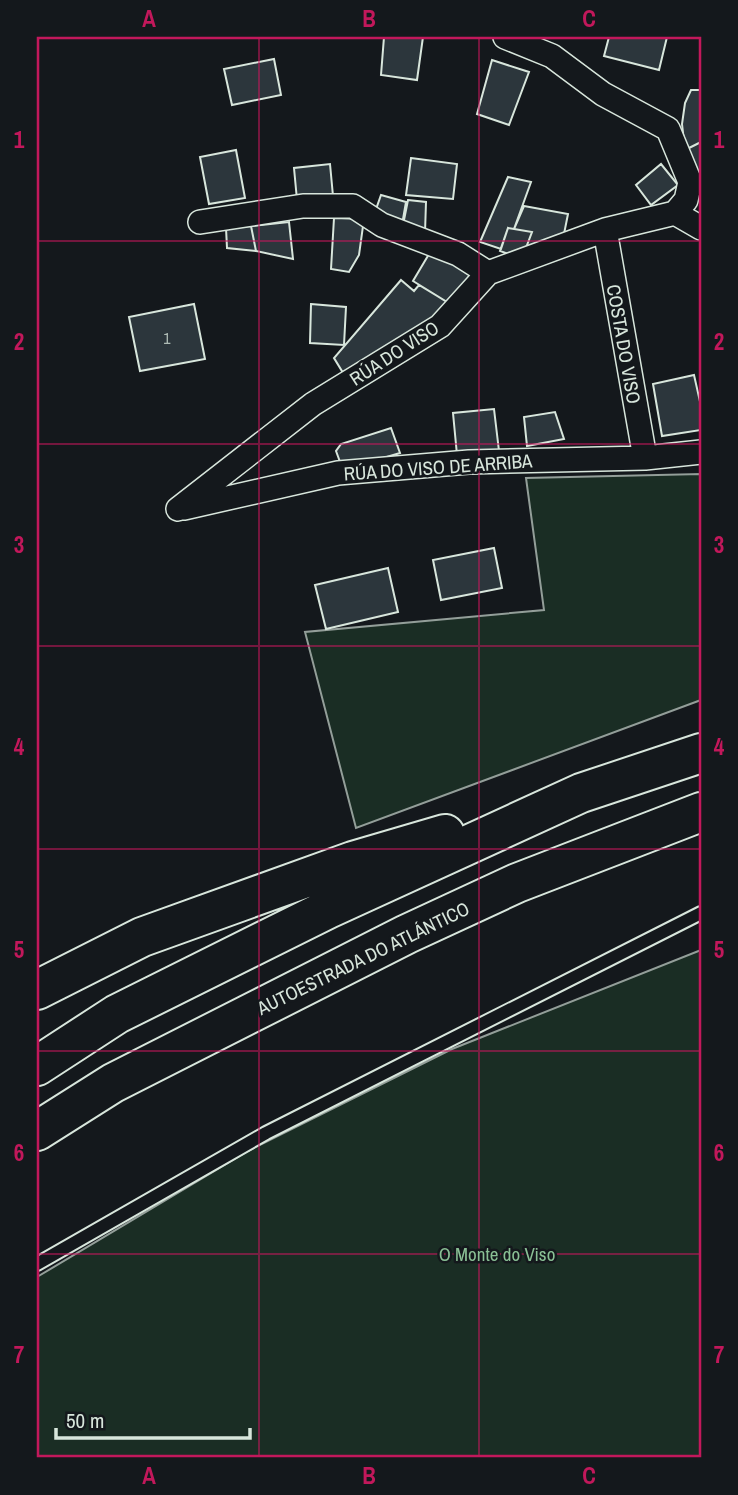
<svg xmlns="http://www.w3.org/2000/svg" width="738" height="1495" viewBox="0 0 738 1495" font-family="'Archivo Narrow',sans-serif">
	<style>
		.green { fill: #1a2d24; stroke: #939e99; stroke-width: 2 }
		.building { fill: #2c363c; stroke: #d8e6dc; stroke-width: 2 }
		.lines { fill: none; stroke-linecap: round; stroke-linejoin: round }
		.lane-casing { stroke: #d8e6dc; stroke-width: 16 }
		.street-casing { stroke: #d8e6dc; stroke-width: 26 }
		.highway-casing { stroke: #d8e6dc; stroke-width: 42 }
		.lane { stroke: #14181c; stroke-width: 12 }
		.street { stroke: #14181c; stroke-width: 23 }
		.highway { stroke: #14181c; stroke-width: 38 }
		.grid { fill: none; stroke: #c2185b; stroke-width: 2; stroke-opacity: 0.55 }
		.labels { text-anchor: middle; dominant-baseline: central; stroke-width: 5; stroke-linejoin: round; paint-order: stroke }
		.number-label { font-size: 16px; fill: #adbab4 }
		.street-label { font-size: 19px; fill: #d8e6dc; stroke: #14181c }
		.park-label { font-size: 19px; fill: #8ac095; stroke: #14181c }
		.neatline { fill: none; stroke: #c2185b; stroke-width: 2.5 }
		.grid-label { font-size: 23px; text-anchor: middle; font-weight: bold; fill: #c2185b }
	</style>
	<rect width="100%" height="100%" fill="#14181c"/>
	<!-- green -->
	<path class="green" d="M701 474V700L356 828 305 632 544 610 526 478Z
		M701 950V1458H37V1277L248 1151 452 1049Z"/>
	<!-- building -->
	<path class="building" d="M384 37H423L417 80 381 75Z
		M609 37H667L659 70 604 56Z
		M274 59 281 95 232 105 224 69Z
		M492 60 529 72 509 125 477 114Z
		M691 90H701V142L685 150 682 124 685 103Z
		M701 142V209L699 189 685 150Z
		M236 150 245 198 209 204 200 157Z
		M411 158 457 164 453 199 406 195Z
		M330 164 333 196 297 200 294 168Z
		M661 164 678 185 651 205 636 185Z
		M508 177 531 182 514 229 508 228 501 249 480 242Z
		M381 195 406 202 402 225 374 215Z
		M408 200 426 202 425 233 402 230Z
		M524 206 568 214 563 239 524 253 532 232 514 229Z
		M334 218 364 219 359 255 349 272 331 269Z
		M289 222 293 259 256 251 251 226Z
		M251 226 256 251 227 248 226 228Z
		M508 228 532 232 524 253 514 256 500 251Z
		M432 249 471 273 452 305 413 281Z
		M401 280 414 291 419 285 452 305 345 376 334 358Z
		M194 304 205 359 140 371 129 317Z
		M311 304 346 307 344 345 310 343Z
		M694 375 701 406V430L662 436 653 384Z
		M494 409 499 451 457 455 453 413Z
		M555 412 564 439 527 446 524 417Z
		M391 428 400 453 343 470 336 451 341 444Z
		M494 548 502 588 441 600 433 560Z
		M388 568 398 612 326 629 315 585Z"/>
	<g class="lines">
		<!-- lane casing -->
		<g class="lane-casing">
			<path id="lane" d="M37 1264 266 1133 701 913"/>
		</g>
		<!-- street casing -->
		<g class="street-casing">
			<path id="street" d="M505 37 552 56 603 94 668 129 690 182 686 200 675 213
				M200 222 303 206H353L382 225 458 254 488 273
				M605 230 645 458
				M184 508 338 473 469 462 645 458 701 452
				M178 509 313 404 440 326 488 273 605 230 675 213 701 228"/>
		</g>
		<!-- highway casing -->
		<g class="highway-casing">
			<path id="highway" d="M37 990 142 937 353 861 445 834
				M37 1066 117 1014 328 909 581 793 701 753
				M37 1131 113 1083 407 934 517 883 701 812"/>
		</g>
		<!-- lane -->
		<use href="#lane" class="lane"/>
		<!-- street -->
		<use href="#street" class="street"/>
		<!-- highway -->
		<use href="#highway" class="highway"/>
	</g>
	<!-- grid -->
	<path class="grid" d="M259 37V1458M479 37V1458M37 241H701M37 444H701M37 646H701M37 849H701M37 1051H701M37 1254H701"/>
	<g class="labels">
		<!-- number labels -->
		<g class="number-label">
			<text x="167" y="338">1</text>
		</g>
		<!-- street labels -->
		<g class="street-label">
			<text transform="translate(624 344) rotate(80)">COSTA DO VISO</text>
			<text transform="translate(394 353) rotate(-33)">RÚA DO VISO</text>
			<text transform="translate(438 467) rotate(-4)">RÚA DO VISO DE ARRIBA</text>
			<text transform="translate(363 958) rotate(-26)">AUTOESTRADA DO ATLÁNTICO</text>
		</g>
		<!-- park labels -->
		<g class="park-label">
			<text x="497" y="1254">O Monte do Viso</text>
		</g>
	</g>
	<!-- border -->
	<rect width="738" height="1495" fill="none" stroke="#14181c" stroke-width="77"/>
	<!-- scale -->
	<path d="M56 1428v10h194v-10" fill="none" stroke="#d8e6dc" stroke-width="3.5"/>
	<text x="66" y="1428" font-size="21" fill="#d8e6dc" stroke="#14181c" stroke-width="5" paint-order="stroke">50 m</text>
	<rect x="38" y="38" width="662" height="1418" class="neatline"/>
	<g class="grid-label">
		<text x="149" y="27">A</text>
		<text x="369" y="27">B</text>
		<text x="589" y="27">C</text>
		<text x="19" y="148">1</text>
		<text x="719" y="148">1</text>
		<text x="19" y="350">2</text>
		<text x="719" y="350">2</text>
		<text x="19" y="553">3</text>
		<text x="719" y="553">3</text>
		<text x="19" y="755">4</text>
		<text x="719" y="755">4</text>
		<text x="19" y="958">5</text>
		<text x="719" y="958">5</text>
		<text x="19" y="1161">6</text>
		<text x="719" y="1161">6</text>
		<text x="19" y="1363">7</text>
		<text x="719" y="1363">7</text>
		<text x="149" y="1484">A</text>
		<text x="369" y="1484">B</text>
		<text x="589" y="1484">C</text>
	</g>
</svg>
